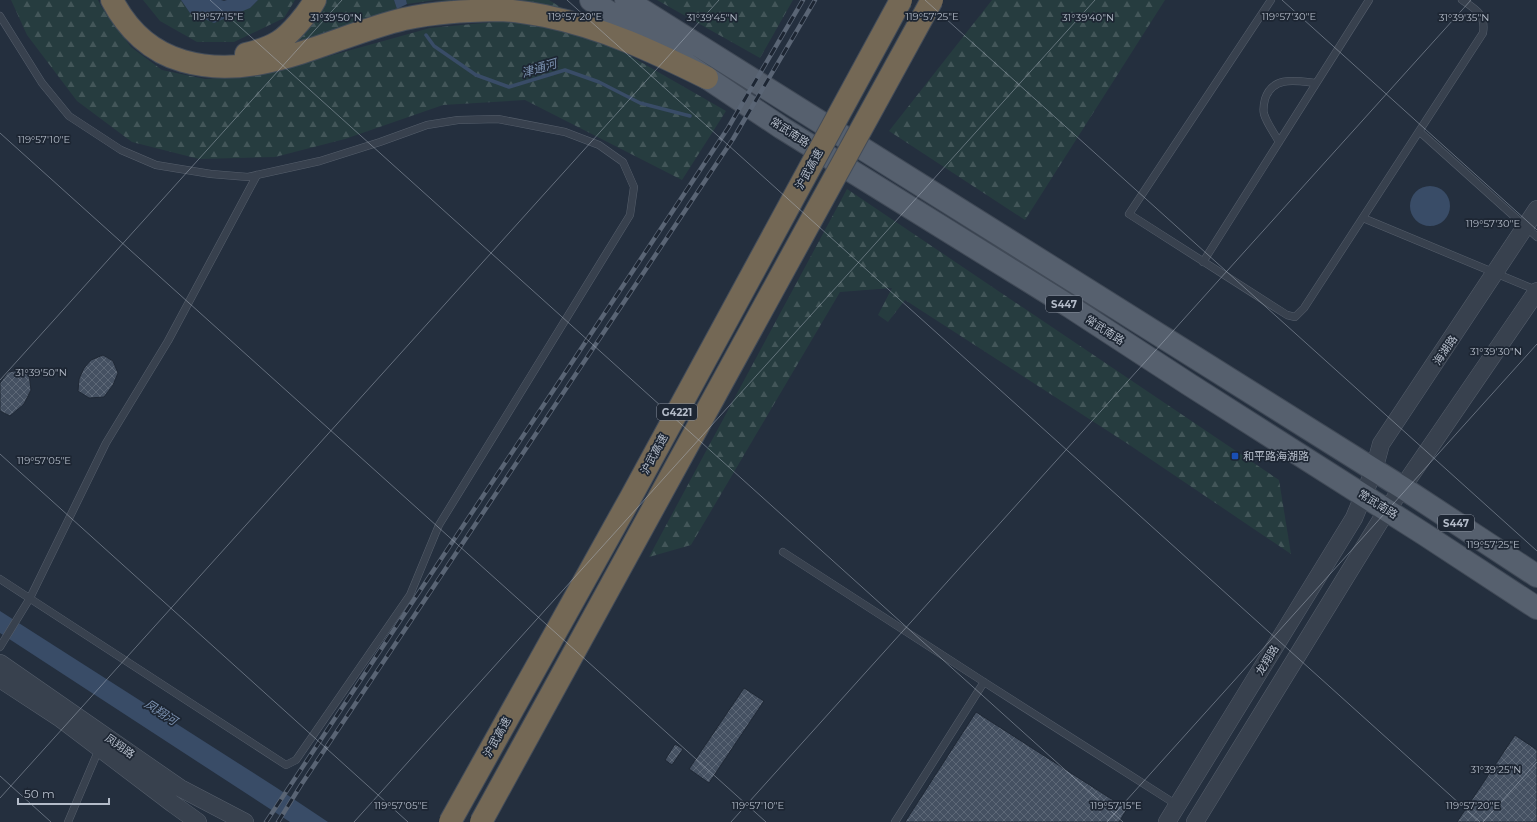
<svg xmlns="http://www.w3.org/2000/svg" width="1537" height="822" viewBox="0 0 1537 822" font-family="Montserrat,'Noto Sans SC',sans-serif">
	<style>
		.forest { fill: url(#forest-firs) }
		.water { fill: #394c67 }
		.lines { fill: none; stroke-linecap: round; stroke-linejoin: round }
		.stream { stroke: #394c67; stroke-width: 3.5 }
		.building { fill: url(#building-cross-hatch); stroke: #1f2835 }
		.service-casing { stroke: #565f6c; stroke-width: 8 }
		.tertiary-casing { stroke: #565f6c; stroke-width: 18 }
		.primary-casing { stroke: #414a57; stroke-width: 24 }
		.motorway-casing { stroke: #434c59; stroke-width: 24 }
		.service { stroke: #38414e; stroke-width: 7 }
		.tertiary { stroke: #38414e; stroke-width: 17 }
		.primary { stroke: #56606e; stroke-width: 22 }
		.motorway { stroke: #746855; stroke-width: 22 }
		.rail-casing { stroke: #5a6575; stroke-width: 4.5 }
		.rail { stroke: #1d2633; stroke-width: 3; stroke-dasharray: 9; stroke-linecap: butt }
		.motorway-bridge-casing { stroke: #434c59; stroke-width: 24; stroke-linecap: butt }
		.motorway-bridge { stroke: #746855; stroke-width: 22 }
		.ticks { fill: none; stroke: #b4bcc9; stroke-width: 1; stroke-opacity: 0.45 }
		.transit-dot { fill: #1a4fb4; stroke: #1d2633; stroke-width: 1.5 }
		.labels { text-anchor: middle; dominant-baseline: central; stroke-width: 3.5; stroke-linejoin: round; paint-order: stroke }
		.shield { fill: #1d2633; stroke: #878f9c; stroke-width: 1 }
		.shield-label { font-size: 10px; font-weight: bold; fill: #b4bcc9 }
		.street-label { font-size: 11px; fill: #b4bcc9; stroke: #1d2633 }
		.poi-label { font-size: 11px; fill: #b4bcc9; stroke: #1d2633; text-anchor: start }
		.water-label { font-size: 12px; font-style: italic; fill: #7c92b1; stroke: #1d2633 }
		.ticks-label { font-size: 10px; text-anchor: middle; fill: #b4bcc9; stroke: #1d2633; stroke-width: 3.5; stroke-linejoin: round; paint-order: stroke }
	</style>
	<defs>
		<pattern id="forest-firs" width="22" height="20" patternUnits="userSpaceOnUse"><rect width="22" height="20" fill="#263c3f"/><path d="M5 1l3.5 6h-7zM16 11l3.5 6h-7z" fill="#435659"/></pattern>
		<pattern id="building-cross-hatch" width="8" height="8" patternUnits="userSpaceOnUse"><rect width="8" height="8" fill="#455162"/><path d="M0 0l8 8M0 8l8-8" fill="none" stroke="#5d6877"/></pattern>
	</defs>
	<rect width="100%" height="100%" fill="#242f3e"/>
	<!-- forest -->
	<path class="forest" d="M11 0H98L101 6 131 47 162 70 205 79 261 75 430 28 514 20 599 38 726 111 682 180 525 100 443 105 345 139 275 157 199 159 132 142 77 101 27 35Z
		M143 0H181L190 13 250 8 258 0H295L284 18 234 42H197L160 21Z
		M325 0H394L397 9 332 30 293 45 290 39Z
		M406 0H549L565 10 435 0 407 4Z
		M657 0H793L760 58Z
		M992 0H1165L1025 220 889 131Z
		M847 189 1279 480 1291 554 1128 444 905 300 888 322 878 315 892 288 840 292 691 545 649 557Z"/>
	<!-- water -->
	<path class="water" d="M181 0H221L224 1 227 0H258L250 8 214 23 190 13Z
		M394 0H406L407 4 397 9Z
		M1410 206a20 20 0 1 1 40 0a20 20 0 1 1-40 0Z
		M0 611 277 788 328 822H290L0 633Z"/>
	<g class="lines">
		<!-- stream -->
		<path class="stream" d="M426 35 434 46 476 75 509 87 565 70 599 82 640 103 690 116"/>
	</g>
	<!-- building -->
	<path class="building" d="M103 355 113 361 118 373 113 385 104 397 89 398 78 391 79 379 84 368 91 360Z
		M21 370 29 374 31 390 24 404 10 416 0 411V383L8 372Z
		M744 688 764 701 709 783 689 769Z
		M976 712 1127 809 1119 822H905Z
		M1515 735 1537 750V822H1457Z
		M675 744 683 749 672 765 665 760Z"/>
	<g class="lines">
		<!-- service casing -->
		<g class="service-casing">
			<path id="service" d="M1271 0 1129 214 1287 315 1295 317 1304 308 1483 33C1486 15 1476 9 1462 0
				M0 16 42 83 69 116 121 150 156 165 211 174 248 177 320 161 380 142 427 125 458 120 498 119 565 132 599 145 623 162 634 187 630 215 439 525 410 595 296 760 286 765 0 579
				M1420 132 1537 237
				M1279 142C1275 134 1267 124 1264 114 1263 110 1264 103 1265 99 1273 75 1297 81 1316 83
				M1363 218 1536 290
				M1203 262 1369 0
				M783 552 984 682 1177 805
				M0 647 30 598 106 443 168 341 257 175
				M68 822 99 749
				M895 822 984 682"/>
		</g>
		<!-- tertiary casing -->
		<g class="tertiary-casing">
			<path id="tertiary" d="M0 663 180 788 245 822
				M0 679 61 719 173 804 198 822
				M1167 822 1354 518 1374 470 1381 444 1537 209
				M1195 822 1387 510 1537 291"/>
		</g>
		<!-- primary casing -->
		<g class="primary-casing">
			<path id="primary" d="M591 0 782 128 1069 306 1190 385 1424 534 1537 608
				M626 0 1403 488 1537 576"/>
		</g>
		<!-- motorway casing -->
		<g class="motorway-casing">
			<path id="motorway" d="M112 0C127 29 151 52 183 61 259 83 332 36 404 19 435 12 466 11 497 10 513 10 529 13 545 16 604 28 654 52 707 78
				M246 54C258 51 268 48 278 42 291 34 308 13 315 0"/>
		</g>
		<!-- service -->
		<use href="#service" class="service"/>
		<!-- tertiary -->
		<use href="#tertiary" class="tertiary"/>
		<!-- primary -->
		<use href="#primary" class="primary"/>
		<!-- motorway -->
		<use href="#motorway" class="motorway"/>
		<!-- rail casing -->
		<g class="rail-casing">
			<path id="rail" d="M266 822 728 128 803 0
				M278 822 301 785 733 139 815 0"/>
		</g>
		<!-- rail -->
		<use href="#rail" class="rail"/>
		<!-- motorway-bridge casing -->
		<g class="motorway-bridge-casing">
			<path id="motorway-bridge" d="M450 822 631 497 901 0
				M481 822 932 0"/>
		</g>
		<!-- motorway-bridge -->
		<use href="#motorway-bridge" class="motorway-bridge"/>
	</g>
	<!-- ticks -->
	<path class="ticks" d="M210 0 1123 822M567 0 1480 822M925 0 1537 551M1282 0 1537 230M0 133 766 822M0 380 342 0M0 454 408 822M0 776 51 822M0 798 719 0M354 822 1095 0M731 822 1471 0M1107 822 1537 344M1483 822 1537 762"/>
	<!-- markers -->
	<rect class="transit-dot" x="1231" y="452" width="8" height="8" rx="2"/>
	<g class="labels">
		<!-- shield labels -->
		<g class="shield">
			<rect x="1046" y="296" width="36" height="16" rx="3"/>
			<rect x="657" y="404" width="40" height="16" rx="3"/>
			<rect x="1438" y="515" width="36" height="16" rx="3"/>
		</g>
		<g class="shield-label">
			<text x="1064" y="304">S447</text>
			<text x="677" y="412">G4221</text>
			<text x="1456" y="523">S447</text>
		</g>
		<!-- street labels -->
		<g class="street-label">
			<text transform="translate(790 132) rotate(33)">常武南路</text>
			<text transform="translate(809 169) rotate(-61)">沪武高速</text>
			<text transform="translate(1105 330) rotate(33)">常武南路</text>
			<text transform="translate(1445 350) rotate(-56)">海湖路</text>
			<text transform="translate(654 454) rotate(-62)">沪武高速</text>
			<text transform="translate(1378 504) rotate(32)">常武南路</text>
			<text transform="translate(1267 660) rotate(-58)">龙翔路</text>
			<text transform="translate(497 737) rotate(-61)">沪武高速</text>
			<text transform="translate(120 746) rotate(35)">凤翔路</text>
		</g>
		<!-- poi labels -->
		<g class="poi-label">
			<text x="1243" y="456">和平路海湖路</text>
		</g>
		<!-- water labels -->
		<g class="water-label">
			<text transform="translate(539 68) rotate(-17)">津通河</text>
			<text transform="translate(161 712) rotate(33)">凤翔河</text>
		</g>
	</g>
	<g class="ticks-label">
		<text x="218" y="20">119°57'15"E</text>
		<text x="575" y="20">119°57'20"E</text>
		<text x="932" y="20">119°57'25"E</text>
		<text x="1289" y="20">119°57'30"E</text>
		<text x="336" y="21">31°39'50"N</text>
		<text x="712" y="21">31°39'45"N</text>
		<text x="1088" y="21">31°39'40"N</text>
		<text x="1464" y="21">31°39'35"N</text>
		<text x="44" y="143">119°57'10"E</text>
		<text x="1493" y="227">119°57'30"E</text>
		<text x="1496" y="355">31°39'30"N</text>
		<text x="41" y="376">31°39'50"N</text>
		<text x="44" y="464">119°57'05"E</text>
		<text x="1493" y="548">119°57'25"E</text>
		<text x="1496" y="773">31°39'25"N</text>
		<text x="401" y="809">119°57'05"E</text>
		<text x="758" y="809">119°57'10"E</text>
		<text x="1116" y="809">119°57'15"E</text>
		<text x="1473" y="809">119°57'20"E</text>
	</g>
	<!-- scale -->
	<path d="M18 798v6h91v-6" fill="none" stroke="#b4bcc9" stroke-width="2"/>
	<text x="24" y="798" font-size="12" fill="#b4bcc9" stroke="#1d2633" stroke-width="3" paint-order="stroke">50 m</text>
</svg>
